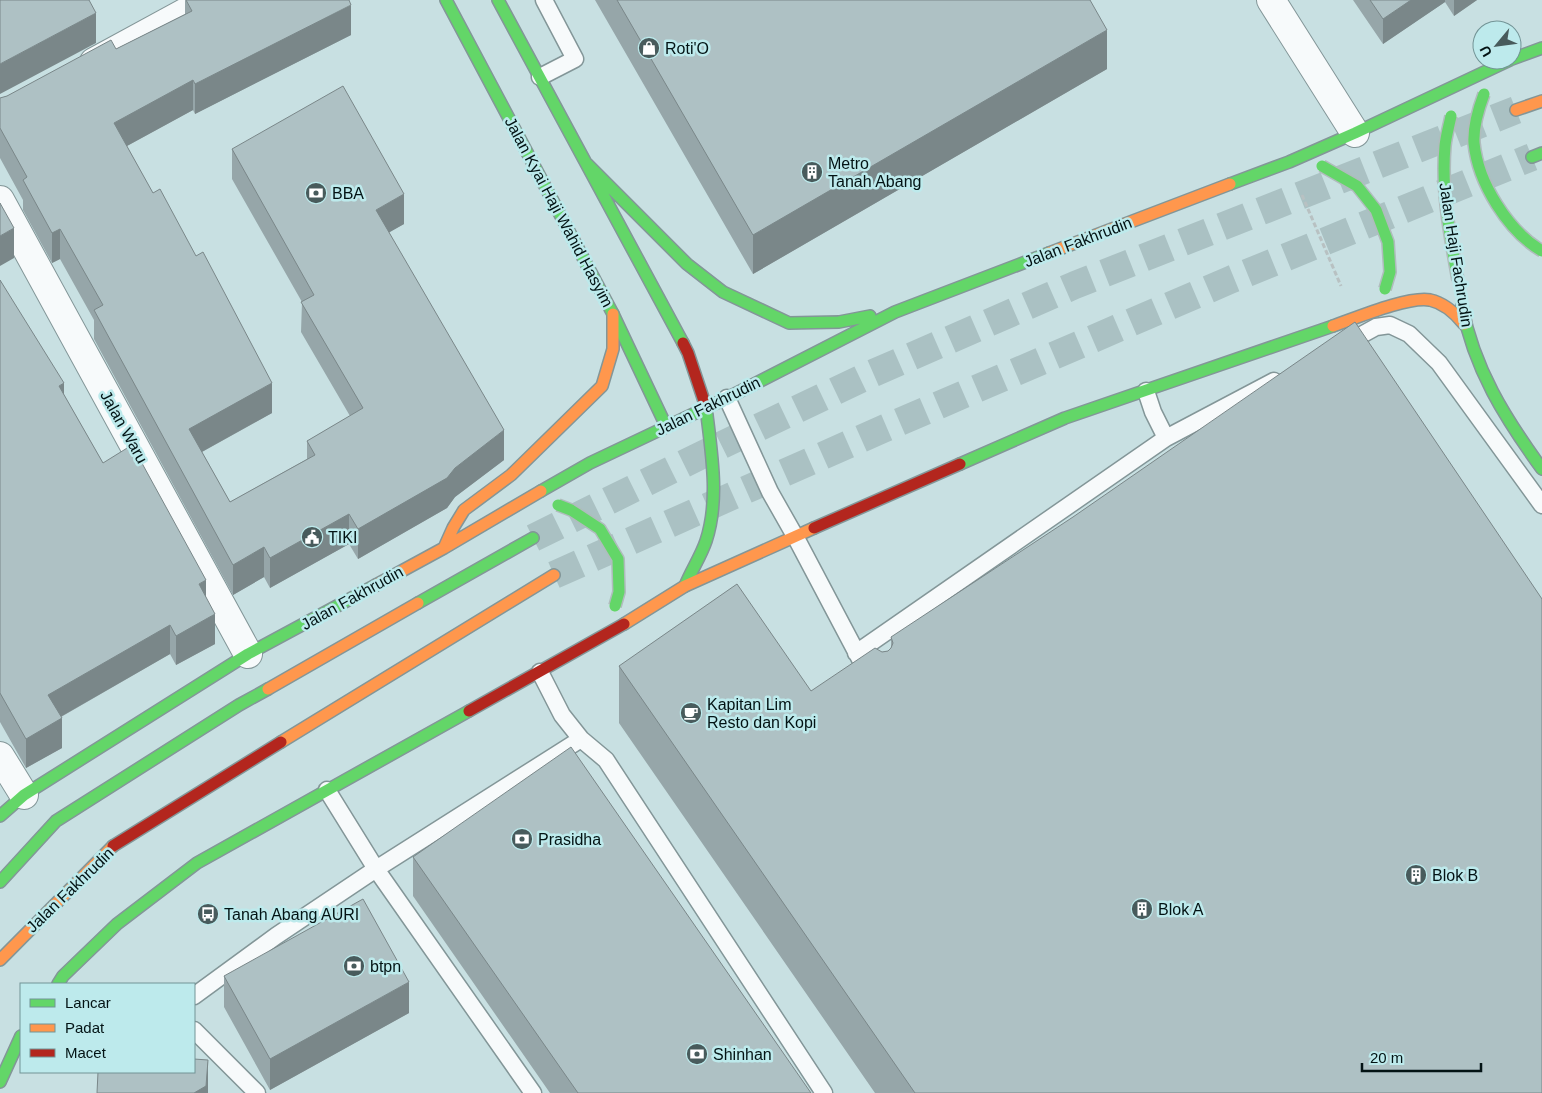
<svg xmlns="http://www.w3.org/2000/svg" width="1542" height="1093" viewBox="0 0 1542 1093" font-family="Arial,sans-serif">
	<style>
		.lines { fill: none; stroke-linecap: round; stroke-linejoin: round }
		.primary-tunnel { stroke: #aac1c3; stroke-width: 28; stroke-dasharray: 28 14; stroke-linecap: butt }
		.lane-casing { stroke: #839698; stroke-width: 19 }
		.street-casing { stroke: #839698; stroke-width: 30 }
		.fast-casing { stroke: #839698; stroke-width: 14 }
		.slow-casing { stroke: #839698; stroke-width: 14 }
		.jam-casing { stroke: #839698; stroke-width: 14 }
		.path { stroke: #b8c1c2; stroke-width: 3; stroke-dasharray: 5 2.5; stroke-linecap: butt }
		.lane { stroke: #f7fafb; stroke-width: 16 }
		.street { stroke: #f7fafb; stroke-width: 28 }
		.fast { stroke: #63d668; stroke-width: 11 }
		.slow { stroke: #ff974d; stroke-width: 11 }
		.jam { stroke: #b3261e; stroke-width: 11 }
		.fast-bridge-casing { stroke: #b0bcbd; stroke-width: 14; stroke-linecap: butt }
		.fast-bridge { stroke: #63d668; stroke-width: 11 }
		.wall { fill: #96a6a9 }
		.shaded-wall { fill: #7a8789 }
		.building { fill: #aec1c4; stroke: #7a8789 }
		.labels { text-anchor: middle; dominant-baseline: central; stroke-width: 5; stroke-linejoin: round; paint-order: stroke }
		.poi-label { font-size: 16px; fill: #031314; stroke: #bdeaec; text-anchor: start }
		.street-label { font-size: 16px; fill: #031314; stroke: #bdeaec }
	</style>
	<rect width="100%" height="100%" fill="#c8e0e2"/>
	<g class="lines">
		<!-- primary-tunnel -->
		<path class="primary-tunnel" d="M533 538 724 444 869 375 1075 285 1516 110
			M554 575 883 429 1230 280 1532 157"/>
		<!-- lane casing -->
		<g class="lane-casing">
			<path id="lane" d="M540 77 575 59 544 0
				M1345 344 1376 327 1390 325 1409 334 1439 363 1542 505
				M1146 391 1153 412 1166 438
				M727 398 770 492 795 536 861 661
				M856 653 1166 438 1274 381
				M540 672 562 715 581 739 606 760 824 1093
				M327 790 376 869 533 1093
				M194 996 276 936 376 869 581 739
				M194 1030 257 1093"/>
		</g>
		<!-- street casing -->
		<g class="street-casing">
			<path id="street" d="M1271 0 1355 133
				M94 62 208 0
				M0 200 248 654
				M0 756 24 795"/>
		</g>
		<!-- fast casing -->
		<g class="fast-casing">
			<path id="fast" d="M446 0 613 314 666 426
				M498 0 683 343
				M1512 59 1542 48
				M1532 157 1542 153
				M587 164 687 264 723 292 789 323 839 322 870 316
				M1230 184 1289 162 1355 133 1510 60
				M1462 306C1474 369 1505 418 1542 469
				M960 464 1065 418 1333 326
				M541 491 590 463 727 398 895 312 1049 253
				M685 586C691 571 701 556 706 541 720 499 711 450 706 407
				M418 603 533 538
				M0 816 24 795 248 654 376 585
				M0 882 56 821 239 705 268 689
				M58 984 63 976 117 924 197 863 469 711
				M0 1082 21 1036"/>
		</g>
		<!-- slow casing -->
		<g class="slow-casing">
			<path id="slow" d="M1516 110 1542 101
				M1049 253 1230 184
				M1333 326C1356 318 1408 296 1430 300 1444 303 1455 313 1464 324
				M444 548 453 528 464 510 511 475 602 386 613 349V314
				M376 585 444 548 541 491
				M624 624 685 586 814 528
				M268 689 418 603
				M281 742 554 575
				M0 960 113 846"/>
		</g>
		<!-- jam casing -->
		<g class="jam-casing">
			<path id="jam" d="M683 343 688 353 706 407
				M814 528 960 464
				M469 711 624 624
				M113 846 281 742"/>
		</g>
		<!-- path -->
		<path class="path" d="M1302 195 1341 286"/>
		<!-- lane -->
		<use href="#lane" class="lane"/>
		<!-- street -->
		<use href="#street" class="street"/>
		<!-- fast -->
		<use href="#fast" class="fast"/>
		<!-- slow -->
		<use href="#slow" class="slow"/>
		<!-- jam -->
		<use href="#jam" class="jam"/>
		<!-- fast-bridge casing -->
		<g class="fast-bridge-casing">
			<path id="fast-bridge" d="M1484 94C1478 110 1473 126 1474 143 1478 183 1508 231 1542 251
				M1451 116C1449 126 1446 136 1445 146 1441 191 1450 236 1458 280
				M1322 166 1357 186 1376 210 1388 242 1390 272 1385 289
				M558 505 571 510 600 529 618 559 619 592 615 606"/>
		</g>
		<!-- fast-bridge -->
		<use href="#fast-bridge" class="fast-bridge"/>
	</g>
	<!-- wall -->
	<path class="wall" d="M185 0 351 35 195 114 193 110 127 146 272 413 202 452 230 502 307 459V441L350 416 301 332 302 302 232 179V149L404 224 389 232 504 460 455 497 447 508 358 559 349 544 270 588 264 577 233 595 94 339V320L60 259 52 263 23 210V200L0 158V98L7 96 116 49 185 14Z
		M595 0H1090L1107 69 753 274Z
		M1353 0H1477L1454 16 1445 2 1383 44Z
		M0 280 64 395 103 463 206 597 215 644 176 665 170 654 61 717 62 748 26 768 0 722Z
		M891 637 1542 1093H875L619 723V666L811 691 882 652 888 651 891 648Z
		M413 857 811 1093H550L413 896Z
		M224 976 409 1013 270 1090 224 1007Z"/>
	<!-- shaded-wall -->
	<path class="shaded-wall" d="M1411 0H1445V2L1383 44V19Z
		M1454 0H1477L1454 16Z
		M351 5V35L195 114V84Z
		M96 13V43L0 94V64Z
		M1107 30V69L753 274V235Z
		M193 80V110L114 153V123Z
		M404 194V224L376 240V210Z
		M14 228V258L0 266V236Z
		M60 229V259L52 263V233Z
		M64 383V413L59 386Z
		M272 383V413L189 459V429Z
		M504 430V460L455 497 447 508 358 559V529L455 468Z
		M349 514V544L270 588V558Z
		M264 547V577L233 595V565Z
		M206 580V610L199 584Z
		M215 614V644L176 665V636Z
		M170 625V654L48 724V695Z
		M62 718V748L26 768V739Z
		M409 982V1013L270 1090V1059Z
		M208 1060V1093H194Z"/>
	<!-- building -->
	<path class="building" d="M0 0H89L96 13 0 64Z
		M186 0H349L351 5 195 84 193 80 114 123 153 193 160 189 196 256 203 252 272 383 189 429 230 502 315 455 307 441 363 408 301 302 314 295 232 149 343 86 404 194 376 210 504 430 455 468 447 478 358 529 349 514 270 558 264 547 233 565 94 310 103 305 60 229 52 233 23 180 27 177 0 128V98L7 96 111 40 116 49 192 11Z
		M617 0H1090L1107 30 753 235Z
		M1370 0H1411L1383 19Z
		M0 203 14 228 0 236Z
		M0 280 64 383 59 386 103 463 132 445 206 580 199 584 215 614 176 636 170 625 48 695 62 718 26 739 0 693Z
		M1355 322 1542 599V1093H915L619 666 737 584 811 691 875 648 882 652 888 651 891 648 893 643 891 637 1073 517Z
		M571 747 811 1093H578L413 857Z
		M363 899 409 982 270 1059 224 976Z
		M194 1059 208 1060 206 1086 194 1093H97L98 1072H194Z"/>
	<!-- icons -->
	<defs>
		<g id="shop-disc" transform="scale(1.125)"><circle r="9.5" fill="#485b5c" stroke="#bdeaec"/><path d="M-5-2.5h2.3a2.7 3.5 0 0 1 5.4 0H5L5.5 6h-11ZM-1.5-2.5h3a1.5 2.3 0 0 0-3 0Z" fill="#fff"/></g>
		<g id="building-disc" transform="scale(1.125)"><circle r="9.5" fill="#485b5c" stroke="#bdeaec"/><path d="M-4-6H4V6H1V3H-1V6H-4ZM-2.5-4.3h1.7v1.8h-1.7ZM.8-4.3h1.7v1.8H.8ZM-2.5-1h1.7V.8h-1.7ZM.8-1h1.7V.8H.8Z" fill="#fff"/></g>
		<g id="bank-disc" transform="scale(1.125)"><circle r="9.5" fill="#485b5c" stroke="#bdeaec"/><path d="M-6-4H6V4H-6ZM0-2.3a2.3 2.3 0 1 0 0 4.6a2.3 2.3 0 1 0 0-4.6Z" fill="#fff"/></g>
		<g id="civic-disc" transform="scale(1.125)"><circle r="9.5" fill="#485b5c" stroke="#bdeaec"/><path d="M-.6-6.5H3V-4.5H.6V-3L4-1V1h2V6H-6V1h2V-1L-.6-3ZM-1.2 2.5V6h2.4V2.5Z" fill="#fff"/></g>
		<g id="cafe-disc" transform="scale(1.125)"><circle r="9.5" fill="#485b5c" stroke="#bdeaec"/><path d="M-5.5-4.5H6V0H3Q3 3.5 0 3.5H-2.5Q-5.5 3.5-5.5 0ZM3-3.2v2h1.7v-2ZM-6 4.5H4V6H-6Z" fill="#fff"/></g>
		<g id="bus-disc" transform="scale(1.125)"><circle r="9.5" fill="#485b5c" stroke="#bdeaec"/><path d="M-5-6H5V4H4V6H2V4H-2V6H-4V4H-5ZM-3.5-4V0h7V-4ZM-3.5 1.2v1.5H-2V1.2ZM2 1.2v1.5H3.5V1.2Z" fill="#fff"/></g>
	</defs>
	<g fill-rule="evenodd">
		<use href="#shop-disc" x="649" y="48"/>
		<use href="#building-disc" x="812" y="172"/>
		<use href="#bank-disc" x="316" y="193"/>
		<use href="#civic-disc" x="312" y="537"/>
		<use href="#cafe-disc" x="691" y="713"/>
		<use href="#bank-disc" x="522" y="839"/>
		<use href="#building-disc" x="1416" y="875"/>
		<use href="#building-disc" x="1142" y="909"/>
		<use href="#bus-disc" x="208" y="914"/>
		<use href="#bank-disc" x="354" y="966"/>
		<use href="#bank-disc" x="697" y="1054"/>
	</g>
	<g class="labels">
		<!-- poi labels -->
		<g class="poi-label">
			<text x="665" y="48">Roti'O</text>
			<text x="828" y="163">Metro<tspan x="828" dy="18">Tanah Abang</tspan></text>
			<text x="332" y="193">BBA</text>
			<text x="328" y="537">TIKI</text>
			<text x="707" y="704">Kapitan Lim<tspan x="707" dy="18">Resto dan Kopi</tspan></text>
			<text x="538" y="839">Prasidha</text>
			<text x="1432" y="875">Blok B</text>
			<text x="1158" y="909">Blok A</text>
			<text x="224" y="914">Tanah Abang AURI</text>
			<text x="370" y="966">btpn</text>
			<text x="713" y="1054">Shinhan</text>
		</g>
		<!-- street labels -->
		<g class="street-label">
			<text transform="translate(559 212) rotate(62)">Jalan Kyai Haji Wahid Hasyim</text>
			<text transform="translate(1078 242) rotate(-21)">Jalan Fakhrudin</text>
			<text transform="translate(1456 255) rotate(81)">Jalan Haji Fachrudin</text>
			<text transform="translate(708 406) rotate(-26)">Jalan Fakhrudin</text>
			<text transform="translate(124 427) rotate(61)">Jalan Waru</text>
			<text transform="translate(352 598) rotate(-29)">Jalan Fakhrudin</text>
			<text transform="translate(70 890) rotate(-44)">Jalan Fakhrudin</text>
		</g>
	</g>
	<!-- legend -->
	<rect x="20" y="983" width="175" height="90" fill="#bdeaec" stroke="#739496"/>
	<rect x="30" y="999" width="25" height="8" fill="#63d668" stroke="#739496"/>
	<text x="65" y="1008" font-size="15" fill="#031314">Lancar</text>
	<rect x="30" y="1024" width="25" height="8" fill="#ff974d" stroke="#739496"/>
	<text x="65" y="1033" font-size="15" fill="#031314">Padat</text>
	<rect x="30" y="1049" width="25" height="8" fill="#b3261e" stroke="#739496"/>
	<text x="65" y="1058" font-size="15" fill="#031314">Macet</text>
	<!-- north arrow -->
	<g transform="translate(1497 45) rotate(241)"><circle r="24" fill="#bdeaec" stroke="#739496"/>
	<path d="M0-4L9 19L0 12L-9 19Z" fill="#485b5c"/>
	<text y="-8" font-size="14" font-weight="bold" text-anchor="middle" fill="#031314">U</text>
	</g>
	<!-- scale -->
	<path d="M1362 1063v8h119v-8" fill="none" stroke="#031314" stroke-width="2.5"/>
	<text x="1370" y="1063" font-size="15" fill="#031314" stroke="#bdeaec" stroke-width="4" paint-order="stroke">20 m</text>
</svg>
